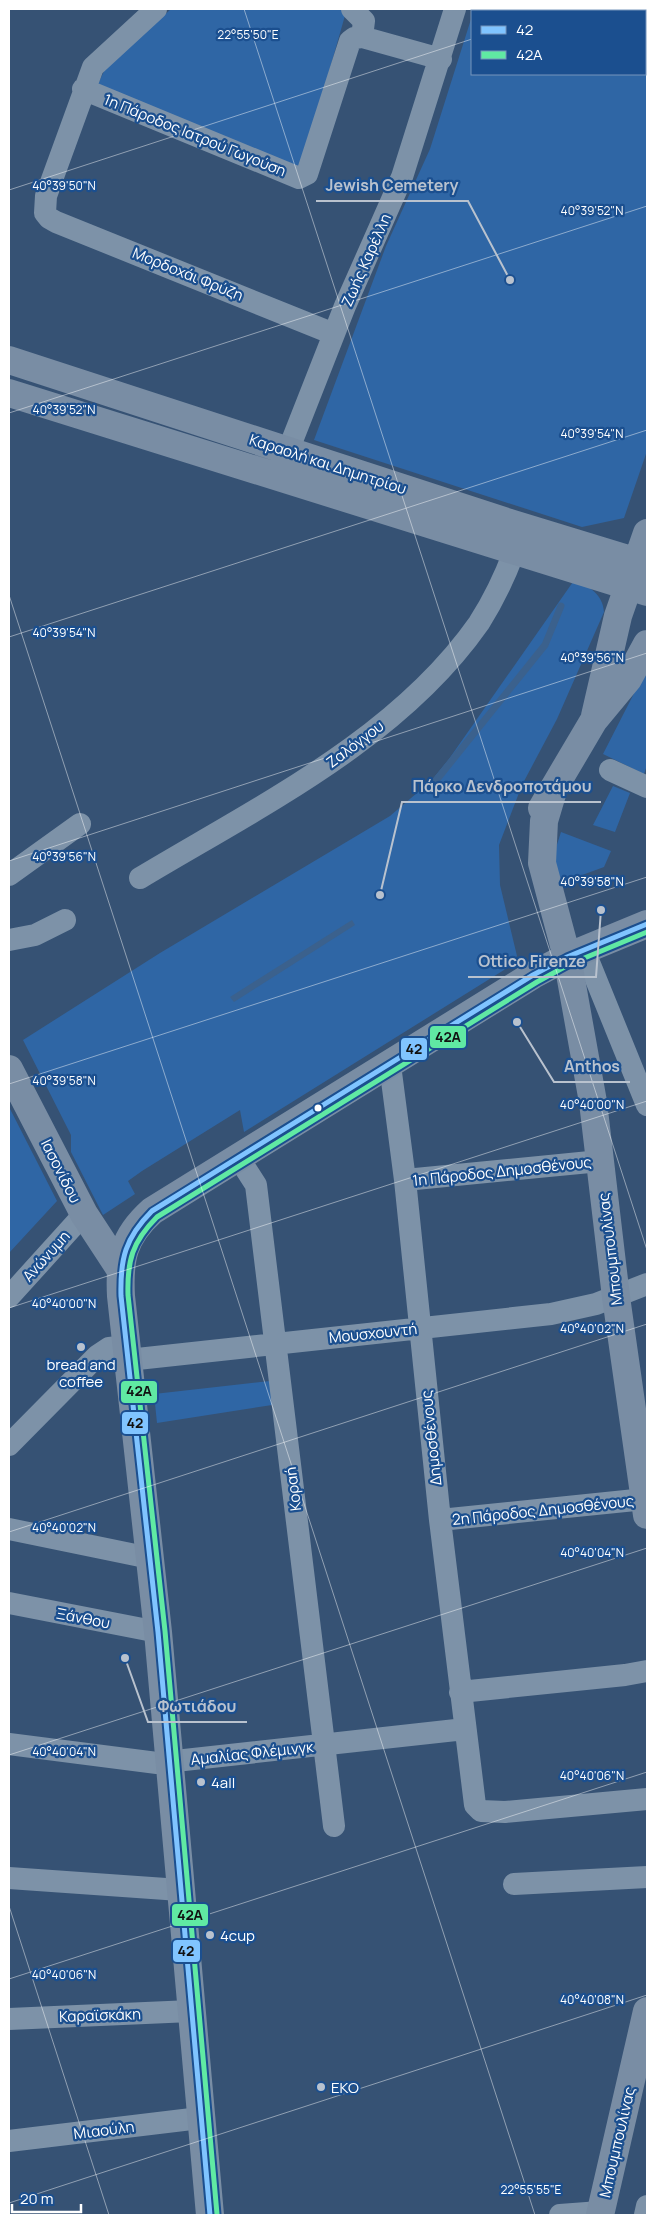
<svg xmlns="http://www.w3.org/2000/svg" width="656" height="2224" viewBox="0 0 656 2224" font-family="Manrope,sans-serif">
	<style>
		.green { fill: #2f66a5 }
		.water { fill: #3b618d }
		.lines { fill: none; stroke-linecap: round; stroke-linejoin: round }
		.stream { stroke: #3b618d; stroke-width: 7 }
		.street { stroke: #7d92a8; stroke-width: 22 }
		.secondary { stroke: #798da4; stroke-width: 28 }
		.bus-1-casing { stroke: #1b4f8f; stroke-width: 9 }
		.bus-2-casing { stroke: #1b4f8f; stroke-width: 9 }
		.bus-1 { stroke: #80c4ff; stroke-width: 5 }
		.bus-2 { stroke: #60e9a3; stroke-width: 5 }
		.ticks { fill: none; stroke: #fff; stroke-width: 1; stroke-opacity: 0.45 }
		.bus-dot { fill: #fff; stroke: #1b4f8f; stroke-width: 2 }
		.poi-dot { fill: #b9c2ce; stroke: #1b4f8f; stroke-width: 2 }
		.labels { text-anchor: middle; dominant-baseline: central; stroke-width: 4.5; stroke-linejoin: round; paint-order: stroke }
		.street-label { font-size: 15px; fill: #fff; stroke: #1b4f8f }
		.poi-label { font-size: 15px; fill: #fff; stroke: #1b4f8f; text-anchor: start }
		.ticks-label { font-size: 12px; text-anchor: middle; fill: #fff; stroke: #1b4f8f; stroke-width: 4.5; stroke-linejoin: round; paint-order: stroke }
		.leader { fill: none; stroke: #b9c2ce; stroke-width: 2 }
		.callout-dot { fill: #b9c2ce; stroke: #1b4f8f; stroke-width: 2 }
		.callout-label { font-size: 16px; text-anchor: middle; font-weight: bold; fill: #b9c2ce; stroke: #1b4f8f; stroke-width: 4.5; stroke-linejoin: round; paint-order: stroke }
		.line-badge { stroke: #1b4f8f; stroke-width: 2 }
		.pale-badge-label { font-size: 14px; text-anchor: middle; font-weight: bold; fill: #111 }
	</style>
	<rect width="100%" height="100%" fill="#365274"/>
	<!-- green -->
	<path class="green" d="M171 9H342L346 12 301 170 97 86 105 69Z
		M474 9H647V451L624 518 582 527 314 440 386 246 430 149 472 16V74H645V11H474Z
		M575 579C589 587 603 594 604 612L557 719 522 785 499 845 500 885 517 956 504 970 244 1132 240 1110 142 1171 128 1181 135 1194 103 1215 71 1152V1135L23 1040 160 953 390 816 431 781 449 759Z
		M647 668V765L644 774 603 754Z
		M613 786 630 793 615 832 593 825Z
		M561 832 611 851 604 867 555 885 553 857Z
		M9 1107 57 1201 9 1253Z
		M270 1381 272 1405 157 1423 154 1394Z"/>
	<!-- water -->
	<path class="water" d="M352 920 355 925 234 1002 230 997Z"/>
	<g class="lines">
		<!-- stream -->
		<path class="stream" d="M430 788 545 645 561 606"/>
		<!-- street -->
		<path class="street" d="M156 9 93 67 46 196 45 213 49 218 56 222 334 334
			M352 9 364 21 362 37
			M83 89 299 178 307 174 350 41 354 38 362 37 441 59
			M288 451 345 306 402 177 455 9
			M610 770 647 787
			M9 875 80 824
			M140 878C258 807 398 739 479 623 493 601 505 576 514 552
			M9 940 35 935 65 920
			M584 950 647 1105
			M390 1065 405 1180 440 1520 475 1805 481 1811 505 1812 647 1799
			M238 1157 256 1185 334 1826
			M405 1180 600 1161
			M9 1297 84 1214
			M128 1360 551 1314 596 1304 647 1284
			M9 1445 97 1356 109 1348 127 1346
			M440 1520 645 1499
			M9 1529 150 1558
			M9 1603 158 1632
			M460 1692 625 1675 647 1671
			M9 1744 157 1763 465 1729
			M9 1878 180 1890
			M514 1884 647 1877
			M9 2019 191 2011
			M9 2141 200 2118
			M560 2215 600 2212
			M645 2215 647 2206"/>
		<!-- secondary -->
		<path class="secondary" d="M9 360 510 523 647 565
			M9 393 647 592
			M595 716 618 616 647 533
			M552 794 544 821 542 863 567 957 593 1102 616 1297 647 1515
			M542 808 594 720 628 679 647 644
			M9 1069 84 1214 120 1269
			M210 2215 158 1632 121 1296C119 1259 123 1237 152 1211L533 975 567 957 647 924
			M600 2215 647 2011"/>
		<!-- bus-1 casing -->
		<g class="bus-1-casing">
			<path id="bus-1" d="M210 2215 158 1632 121 1296C120 1259 125 1238 152 1211L533 975 567 957 647 924"/>
		</g>
		<!-- bus-2 casing -->
		<g class="bus-2-casing">
			<path id="bus-2" d="M217 2214 165 1631 128 1295C127 1261 132 1242 157 1217L537 982 570 964 647 932"/>
		</g>
		<!-- bus-1 -->
		<use href="#bus-1" class="bus-1"/>
		<!-- bus-2 -->
		<use href="#bus-2" class="bus-2"/>
	</g>
	<!-- ticks -->
	<path class="ticks" d="M244 9 647 1250M558 11 566 9M9 190 472 39M9 413 647 206M9 595 535 2215M9 637 647 430M9 861 647 653M9 1084 647 877M9 1308 647 1101M9 1532 647 1324M9 1755 647 1548M9 1906 109 2215M9 1979 647 1772M9 2203 647 1995"/>
	<!-- markers -->
	<circle class="bus-dot" cx="318" cy="1108" r="4.5"/>
	<g class="poi-dot">
		<circle cx="81" cy="1347" r="5"/>
		<circle cx="201" cy="1782" r="5"/>
		<circle cx="210" cy="1935" r="5"/>
		<circle cx="321" cy="2087" r="5"/>
	</g>
	<g class="labels">
		<!-- street labels -->
		<g class="street-label">
			<text transform="translate(195 135) rotate(22)">1η Πάροδος Ιατρού Γωγούση</text>
			<text transform="translate(366 260) rotate(-66)">Ζωής Καρέλλη</text>
			<text transform="translate(188 274) rotate(22)">Μορδοχάι Φρύζη</text>
			<text transform="translate(328 464) rotate(18)">Καραολή και Δημητρίου</text>
			<text transform="translate(355 744) rotate(-37)">Ζαλόγγου</text>
			<text transform="translate(61 1171) rotate(63)">Ιασονίδου</text>
			<text transform="translate(502 1171) rotate(-6)">1η Πάροδος Δημοσθένους</text>
			<text transform="translate(610 1249) rotate(-97)">Μπουμπουλίνας</text>
			<text transform="translate(46 1256) rotate(-48)">Ανώνυμη</text>
			<text transform="translate(373 1333) rotate(-6)">Μουσχουντή</text>
			<text transform="translate(431 1438) rotate(-96)">Δημοσθένους</text>
			<text transform="translate(293 1489) rotate(-97)">Κοραή</text>
			<text transform="translate(543 1510) rotate(-6)">2η Πάροδος Δημοσθένους</text>
			<text transform="translate(83 1618) rotate(11)">Ξάνθου</text>
			<text transform="translate(252 1753) rotate(-6)">Αμαλίας Φλέμινγκ</text>
			<text transform="translate(100 2015) rotate(-2)">Καραϊσκάκη</text>
			<text transform="translate(104 2130) rotate(-7)">Μιαούλη</text>
			<text transform="translate(617 2142) rotate(-77)">Μπουμπουλίνας</text>
		</g>
		<!-- poi labels -->
		<g class="poi-label">
			<text x="81" y="1364" text-anchor="middle">bread and<tspan x="81" dy="17">coffee</tspan></text>
			<text x="211" y="1782">4all</text>
			<text x="220" y="1935">4cup</text>
			<text x="331" y="2087">EKO</text>
		</g>
	</g>
	<g class="ticks-label">
		<text x="248" y="39">22°55'50"E</text>
		<text x="64" y="190">40°39'50"N</text>
		<text x="592" y="215">40°39'52"N</text>
		<text x="64" y="414">40°39'52"N</text>
		<text x="592" y="438">40°39'54"N</text>
		<text x="64" y="637">40°39'54"N</text>
		<text x="592" y="662">40°39'56"N</text>
		<text x="64" y="861">40°39'56"N</text>
		<text x="592" y="886">40°39'58"N</text>
		<text x="64" y="1085">40°39'58"N</text>
		<text x="592" y="1109">40°40'00"N</text>
		<text x="64" y="1308">40°40'00"N</text>
		<text x="592" y="1333">40°40'02"N</text>
		<text x="64" y="1532">40°40'02"N</text>
		<text x="592" y="1557">40°40'04"N</text>
		<text x="64" y="1756">40°40'04"N</text>
		<text x="592" y="1780">40°40'06"N</text>
		<text x="64" y="1979">40°40'06"N</text>
		<text x="592" y="2004">40°40'08"N</text>
		<text x="531" y="2194">22°55'55"E</text>
	</g>
	<!-- callouts -->
	<path class="leader" d="M510 280L468 201H316M380 895L402 802H601M601 910L596 977H468M517 1022L554 1082H630M125 1658L148 1722H247"/>
	<g class="callout-dot">
		<circle cx="510" cy="280" r="5"/>
		<circle cx="380" cy="895" r="5"/>
		<circle cx="601" cy="910" r="5"/>
		<circle cx="517" cy="1022" r="5"/>
		<circle cx="125" cy="1658" r="5"/>
	</g>
	<g class="callout-label">
		<text x="392" y="191">Jewish Cemetery</text>
		<text x="502" y="792">Πάρκο Δενδροποτάμου</text>
		<text x="532" y="967">Ottico Firenze</text>
		<text x="592" y="1072">Anthos</text>
		<text x="197" y="1712">Φωτιάδου</text>
	</g>
	<g class="line-badge">
		<rect x="429" y="1025" width="38" height="24" rx="5" fill="#60e9a3"/>
		<rect x="400" y="1037" width="28" height="24" rx="5" fill="#80c4ff"/>
		<rect x="120" y="1380" width="38" height="24" rx="5" fill="#60e9a3"/>
		<rect x="121" y="1411" width="28" height="24" rx="5" fill="#80c4ff"/>
		<rect x="171" y="1903" width="38" height="24" rx="5" fill="#60e9a3"/>
		<rect x="172" y="1939" width="29" height="24" rx="5" fill="#80c4ff"/>
	</g>
	<g class="pale-badge-label">
		<text x="448" y="1042">42Α</text>
		<text x="414" y="1054">42</text>
		<text x="139" y="1396">42Α</text>
		<text x="135" y="1428">42</text>
		<text x="190" y="1920">42Α</text>
		<text x="186" y="1956">42</text>
	</g>
	<!-- border -->
	<rect width="656" height="2224" fill="none" stroke="#ffffff" stroke-width="20"/>
	<!-- legend -->
	<rect x="471" y="10" width="175" height="65" fill="#1b4f8f" stroke="#7695bc"/>
	<rect x="481" y="26" width="25" height="8" fill="#80c4ff" stroke="#7695bc"/>
	<text x="516" y="35" font-size="15" fill="#ffffff">42</text>
	<rect x="481" y="51" width="25" height="8" fill="#60e9a3" stroke="#7695bc"/>
	<text x="516" y="60" font-size="15" fill="#ffffff">42Α</text>
	<!-- scale -->
	<path d="M12 2204v8h69v-8" fill="none" stroke="#ffffff" stroke-width="2.5"/>
	<text x="20" y="2204" font-size="15" fill="#ffffff" stroke="#1b4f8f" stroke-width="4" paint-order="stroke">20 m</text>
</svg>
